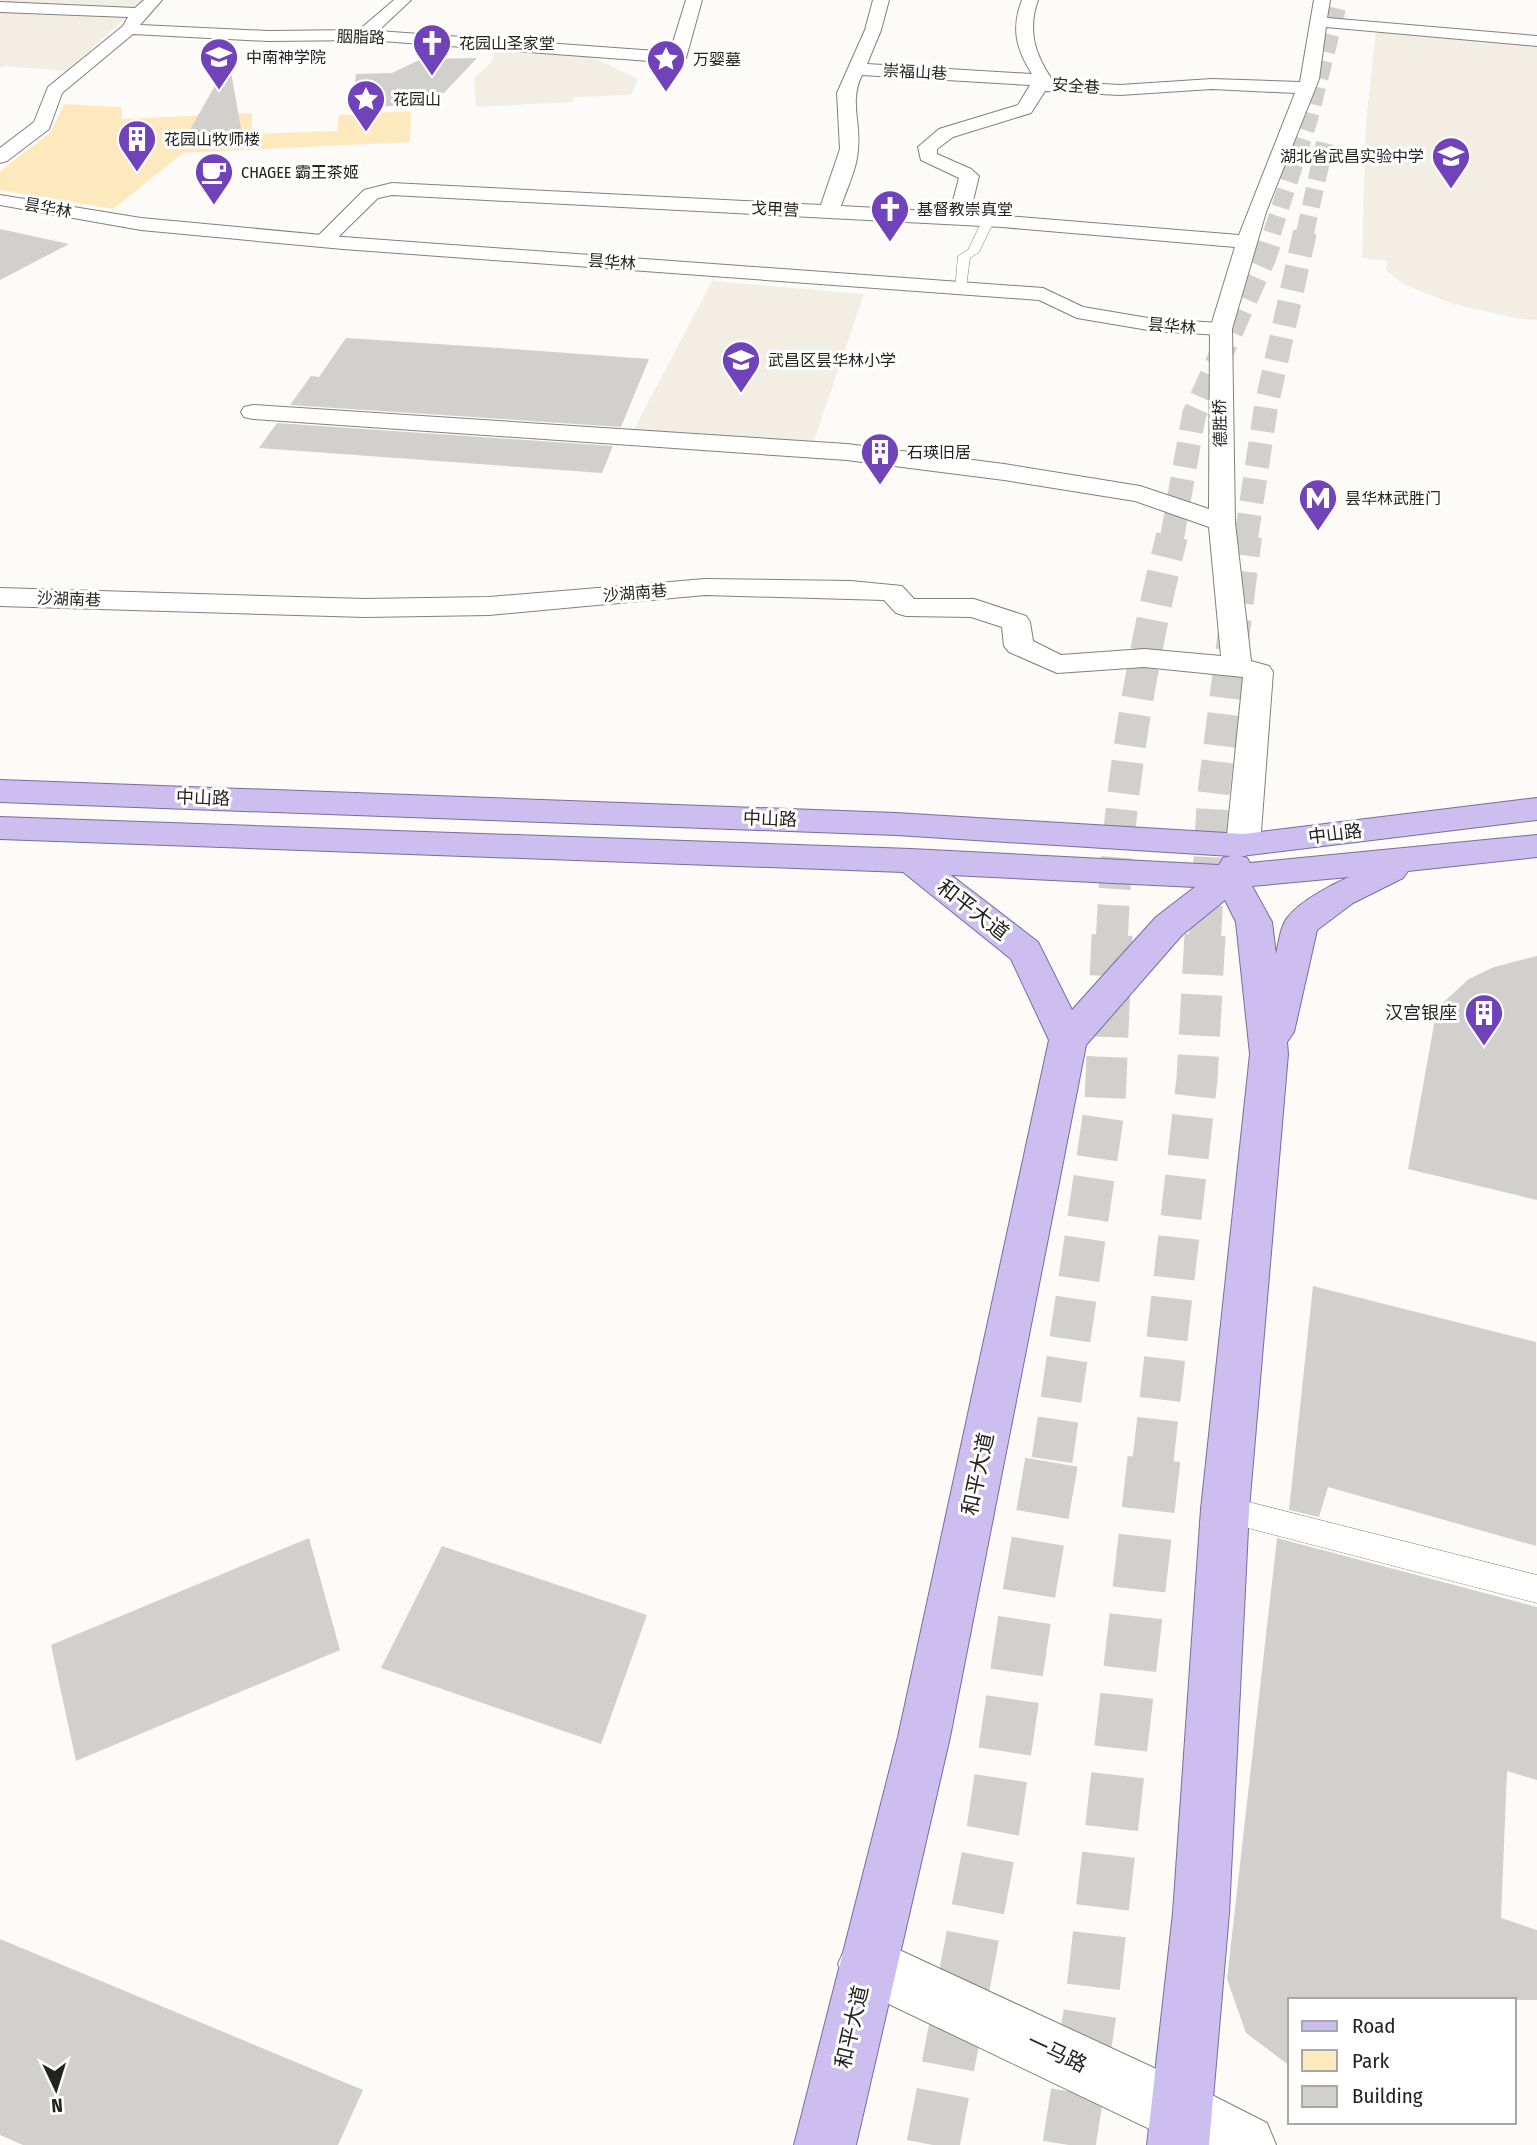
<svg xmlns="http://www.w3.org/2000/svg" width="1537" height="2145" viewBox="0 0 1537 2145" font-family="'Fira Sans Condensed','Noto Sans SC',sans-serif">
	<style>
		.built { fill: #f3eee3 }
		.green { fill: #fee9be }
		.building { fill: #d2d0cc }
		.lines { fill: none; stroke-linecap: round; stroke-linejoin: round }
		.primary-tunnel-far4 { stroke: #d1d0cc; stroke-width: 18; stroke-dasharray: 18 9; stroke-linecap: butt }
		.primary-tunnel-far3 { stroke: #d1d0cc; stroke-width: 24; stroke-dasharray: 24 12; stroke-linecap: butt }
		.primary-tunnel-far2 { stroke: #d1d0cc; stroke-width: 32; stroke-dasharray: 32 16; stroke-linecap: butt }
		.primary-tunnel-far1 { stroke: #d1d0cc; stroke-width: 41; stroke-dasharray: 41 20; stroke-linecap: butt }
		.primary-tunnel { stroke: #d1d0cc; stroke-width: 53; stroke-dasharray: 53 27; stroke-linecap: butt }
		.service-casing { stroke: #81807c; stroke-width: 1 }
		.pedestrian-casing { stroke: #81807c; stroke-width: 2 }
		.minor-casing { stroke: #81807c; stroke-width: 2 }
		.tertiary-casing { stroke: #81807c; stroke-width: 2 }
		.primary-casing { stroke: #7b6b9f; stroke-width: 2 }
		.service { fill: #fff; fill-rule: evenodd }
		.pedestrian { fill: #fff; fill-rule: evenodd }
		.minor { fill: #fff; fill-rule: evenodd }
		.tertiary { fill: #fff; fill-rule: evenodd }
		.primary { fill: #ccbeee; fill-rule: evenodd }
		.labels { text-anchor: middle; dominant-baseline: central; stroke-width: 6; stroke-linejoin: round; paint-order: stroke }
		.far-street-label { font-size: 16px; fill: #232321; stroke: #fff }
		.far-poi-label { font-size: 16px; fill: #232321; stroke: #fff; text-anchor: start }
		.street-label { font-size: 18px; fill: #232321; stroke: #fff }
		.poi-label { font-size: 18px; fill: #232321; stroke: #fff; text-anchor: end }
		.near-street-label { font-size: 21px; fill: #232321; stroke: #fff }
	</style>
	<rect width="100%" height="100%" fill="#fdfbf7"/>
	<!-- built -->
	<path class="built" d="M0 0H145L67 71 5 66 0 68Z
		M1376 30 1537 46V320L1520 319 1453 304 1403 284 1386 270 1387 261 1362 258 1366 123Z
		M495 51 592 57 638 79 631 95 573 97V102L476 107 474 78 492 62Z
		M712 281 864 294 813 444 632 433Z"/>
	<!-- green -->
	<path class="green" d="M64 104 122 107V119L252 113V134L337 131 339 115 411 111 410 142 183 153 113 209 0 190V171L50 133Z"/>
	<!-- building -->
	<path class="building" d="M477 58 444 93 394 95 393 106 352 108 353 95H346L354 91 356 74 392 73 421 59Z
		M229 61 242 134 187 135Z
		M0 229 69 244 0 280Z
		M346 338 513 349 649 359 621 427 290 405 311 376 319 377Z
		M277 423 613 446 602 473 259 448Z
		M1537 956V1200L1408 1169 1437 1008 1469 979 1494 967Z
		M1313 1286 1536 1342V1546L1328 1487 1319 1517 1289 1510Z
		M309 1538 340 1650 76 1761 51 1645Z
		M1277 1538 1537 1607V1780L1507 1771 1501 1918 1537 1930V2000H1290V2066L1246 2033 1227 1979Z
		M442 1546 647 1615 601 1744 381 1668Z
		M0 1939 363 2090 338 2145H23L0 2135Z"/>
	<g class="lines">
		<!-- primary-tunnel-far4 -->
		<path class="primary-tunnel-far4" d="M1272 233 1309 119 1339 0
			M1305 233 1325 143"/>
		<!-- primary-tunnel-far3 -->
		<path class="primary-tunnel-far3" d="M1172 538 1194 415 1264 258 1273 232
			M1246 538 1266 407 1305 232"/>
		<!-- primary-tunnel-far2 -->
		<path class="primary-tunnel-far2" d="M1112 937C1117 803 1139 666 1172 536
			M1205 937 1213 797 1246 536"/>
		<!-- primary-tunnel-far1 -->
		<path class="primary-tunnel-far1" d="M1052 1460 1105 1104 1112 935
			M1153 1460 1197 1079 1205 935"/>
		<!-- primary-tunnel -->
		<path class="primary-tunnel" d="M933 2145 993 1830 1025 1616 1052 1459
			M1069 2145 1091 2007 1154 1459"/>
		<!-- service casing -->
		<g class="service-casing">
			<path id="service" d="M988 217 994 221 979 252 970 258 966 287 960 291 955 290 958 256 968 250 982 221Z
				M1225 1496 1537 1575V1603L1225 1522 1215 1518 1211 1509 1215 1500Z"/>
		</g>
		<!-- pedestrian casing -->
		<g class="pedestrian-casing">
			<path id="pedestrian" d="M0 195 141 218 343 237 1043 288 1083 307 1154 319 1221 323 1228 325 1231 329 1228 333 1221 335 1154 331 1077 318 1039 300 343 249 141 230 0 205Z"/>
		</g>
		<!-- minor casing -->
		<g class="minor-casing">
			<path id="minor" d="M144 0H162L140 25 268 31 359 30 394 0H411L378 31 670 52 686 0H702L686 58 677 63 368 40 268 41 133 34 62 93 49 129 7 161 0 163V148L34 122 48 87 123 26 128 17 0 12V2L135 8Z
				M873 0H889L881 30 867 64 1032 74C1016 49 1011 28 1022 0H1038C1027 31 1035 55 1053 81L1120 85 1212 79 1300 82 1314 0H1330L1327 18 1537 36V46L1326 27 1319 79 1266 212 1232 329 1235 523 1251 661 1269 666 1273 672 1260 845 1255 853 1243 856 1231 853 1226 845 1243 677 1144 667 1057 673 1009 652 1004 646 1002 627 971 617 906 616 896 613 884 600 705 595 489 615 365 617 0 606V588L365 599 489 597 705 579 851 581 902 586 914 599H974L1026 616 1030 622 1033 641 1061 655 1144 649 1221 656 1209 527 1135 501 1004 480 847 460 253 419 244 417 241 412 244 407 253 405 847 444 1004 464 1140 486 1209 509 1210 329 1235 247 1002 227 392 195 378 198 329 246H315L312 242 364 190 392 183 821 205 840 149 837 93 865 30ZM862 75 1030 85 1018 105 939 129 918 147 921 160 959 178 950 212 841 206C847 188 857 169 858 149 861 122 849 101 862 75ZM1212 89 1295 93 1239 235 970 213 979 176 971 169 937 154V149L953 137 1031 113 1045 91 1120 95Z"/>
		</g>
		<!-- tertiary casing -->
		<g class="tertiary-casing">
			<path id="tertiary" d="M867 1935 1204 2091 1267 2123 1276 2145H1183L847 1984 838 1964 847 1944Z"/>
		</g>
		<!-- primary casing -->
		<g class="primary-casing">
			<path id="primary" d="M0 780 896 813 1243 834 1537 798V820L1241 856 1247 858 1250 863 1537 835V857L1408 871 1403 878 1353 903 1317 930 1294 1032 1287 1042 1288 1054 1249 1509 1229 1913 1209 2145H1147L1173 1913 1201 1509 1250 1054 1236 922 1225 900 1182 935 1086 1045 950 1737 856 2145H794L898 1737 1049 1040 1011 959 903 872 0 839V817L911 849 1219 865 1223 858 1231 856 896 835 0 802ZM951 875 1195 887 1156 917 1072 1010 1038 942ZM1349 877C1331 885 1300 901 1288 917 1280 926 1279 943 1276 954L1272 922 1252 886Z"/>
		</g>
		<!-- service -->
		<use href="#service" class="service"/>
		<!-- pedestrian -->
		<use href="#pedestrian" class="pedestrian"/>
		<!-- minor -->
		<use href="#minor" class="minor"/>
		<!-- tertiary -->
		<use href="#tertiary" class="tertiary"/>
		<!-- primary -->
		<use href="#primary" class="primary"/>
	</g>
	<!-- icons -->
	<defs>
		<g id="church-pin" transform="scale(2.0125)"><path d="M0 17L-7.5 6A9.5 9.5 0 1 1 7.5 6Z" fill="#7143bb" stroke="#fff"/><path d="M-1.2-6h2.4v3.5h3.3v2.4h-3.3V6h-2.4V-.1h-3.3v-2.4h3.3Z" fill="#fff"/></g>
		<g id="school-pin" transform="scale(2.0125)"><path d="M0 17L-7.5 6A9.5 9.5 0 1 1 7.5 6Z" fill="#7143bb" stroke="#fff"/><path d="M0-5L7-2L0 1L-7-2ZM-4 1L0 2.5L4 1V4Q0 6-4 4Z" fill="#fff"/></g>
		<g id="sight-pin" transform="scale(2.0125)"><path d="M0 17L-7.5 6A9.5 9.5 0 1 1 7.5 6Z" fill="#7143bb" stroke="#fff"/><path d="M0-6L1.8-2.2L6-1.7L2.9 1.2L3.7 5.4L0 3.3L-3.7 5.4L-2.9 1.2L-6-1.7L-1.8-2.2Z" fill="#fff"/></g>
		<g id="building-pin" transform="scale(2.0125)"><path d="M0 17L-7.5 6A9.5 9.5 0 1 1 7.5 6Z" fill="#7143bb" stroke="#fff"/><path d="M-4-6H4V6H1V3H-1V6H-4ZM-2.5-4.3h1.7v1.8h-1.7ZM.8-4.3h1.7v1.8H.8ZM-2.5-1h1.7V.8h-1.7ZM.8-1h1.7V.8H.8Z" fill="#fff"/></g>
		<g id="cafe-pin" transform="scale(2.0125)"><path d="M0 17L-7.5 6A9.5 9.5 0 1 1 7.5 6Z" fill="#7143bb" stroke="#fff"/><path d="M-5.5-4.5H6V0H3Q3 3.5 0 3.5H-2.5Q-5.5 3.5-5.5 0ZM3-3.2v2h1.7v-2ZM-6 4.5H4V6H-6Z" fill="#fff"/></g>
		<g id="metro-pin" transform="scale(2.0125)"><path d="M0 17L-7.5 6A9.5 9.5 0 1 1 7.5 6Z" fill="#7143bb" stroke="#fff"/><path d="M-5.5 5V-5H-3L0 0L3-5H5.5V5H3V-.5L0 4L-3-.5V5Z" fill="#fff"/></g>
	</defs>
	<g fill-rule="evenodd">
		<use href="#church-pin" x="432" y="43"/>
		<use href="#school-pin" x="219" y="57"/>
		<use href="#sight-pin" x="666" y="59"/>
		<use href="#sight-pin" x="366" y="99"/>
		<use href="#building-pin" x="137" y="139"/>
		<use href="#school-pin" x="1451" y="156"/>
		<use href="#cafe-pin" x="214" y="172"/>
		<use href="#church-pin" x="890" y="209"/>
		<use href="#school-pin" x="741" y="360"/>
		<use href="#building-pin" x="880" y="452"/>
		<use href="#metro-pin" x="1318" y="498"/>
		<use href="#building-pin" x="1484" y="1013"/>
	</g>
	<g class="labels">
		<!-- far-street labels -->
		<g class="far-street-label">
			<text transform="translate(361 37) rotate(2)">胭脂路</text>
			<text transform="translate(915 72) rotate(3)">崇福山巷</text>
			<text transform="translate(1076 86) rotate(4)">安全巷</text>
			<text transform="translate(48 208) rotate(10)">昙华林</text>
			<text transform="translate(775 209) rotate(3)">戈甲营</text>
			<text transform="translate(612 262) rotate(4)">昙华林</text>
			<text transform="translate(1172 326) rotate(5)">昙华林</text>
			<text transform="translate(1220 423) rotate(-91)">德胜桥</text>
			<text transform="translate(635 593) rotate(-5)">沙湖南巷</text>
			<text transform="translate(69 599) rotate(2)">沙湖南巷</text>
		</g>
		<!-- far-poi labels -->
		<g class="far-poi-label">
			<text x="459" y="43">花园山圣家堂</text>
			<text x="246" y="57">中南神学院</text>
			<text x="693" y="59">万婴墓</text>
			<text x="393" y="99">花园山</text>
			<text x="164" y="139">花园山牧师楼</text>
			<text x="1424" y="156" text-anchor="end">湖北省武昌实验中学</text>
			<text x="241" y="172">CHAGEE 霸王茶姬</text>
			<text x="917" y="209">基督教崇真堂</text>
			<text x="768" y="360">武昌区昙华林小学</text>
			<text x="907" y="452">石瑛旧居</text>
			<text x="1345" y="498">昙华林武胜门</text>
		</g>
		<!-- street labels -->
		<g class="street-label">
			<text transform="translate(203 798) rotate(2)">中山路</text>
			<text transform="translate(770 819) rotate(2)">中山路</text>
			<text transform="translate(1335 834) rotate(-7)">中山路</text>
		</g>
		<!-- poi labels -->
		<g class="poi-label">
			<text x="1457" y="1013">汉宫银座</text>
		</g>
		<!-- near-street labels -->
		<g class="near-street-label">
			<text transform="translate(973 910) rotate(38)">和平大道</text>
			<text transform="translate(978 1474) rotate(-78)">和平大道</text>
			<text transform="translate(852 2027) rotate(-77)">和平大道</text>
			<text transform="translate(1057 2053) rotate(25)">一马路</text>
		</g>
	</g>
	<!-- legend -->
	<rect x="1288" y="1998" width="228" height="126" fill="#ffffff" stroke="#a7a7a6" stroke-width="2"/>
	<rect x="1302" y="2021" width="35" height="10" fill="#ccbeee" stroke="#a7a7a6" stroke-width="2"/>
	<text x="1352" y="2033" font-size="21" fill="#232321">Road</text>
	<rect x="1302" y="2050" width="35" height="21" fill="#fee9be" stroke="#a7a7a6" stroke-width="2"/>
	<text x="1352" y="2068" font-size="21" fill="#232321">Park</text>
	<rect x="1302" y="2086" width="35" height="21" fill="#d2d0cc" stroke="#a7a7a6" stroke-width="2"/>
	<text x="1352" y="2103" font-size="21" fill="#232321">Building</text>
	<!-- north arrow -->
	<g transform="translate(56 2089) rotate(176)" stroke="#ffffff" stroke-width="5" paint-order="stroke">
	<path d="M0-5L12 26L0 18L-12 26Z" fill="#232321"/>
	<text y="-10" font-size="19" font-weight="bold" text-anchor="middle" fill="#232321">N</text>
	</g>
</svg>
